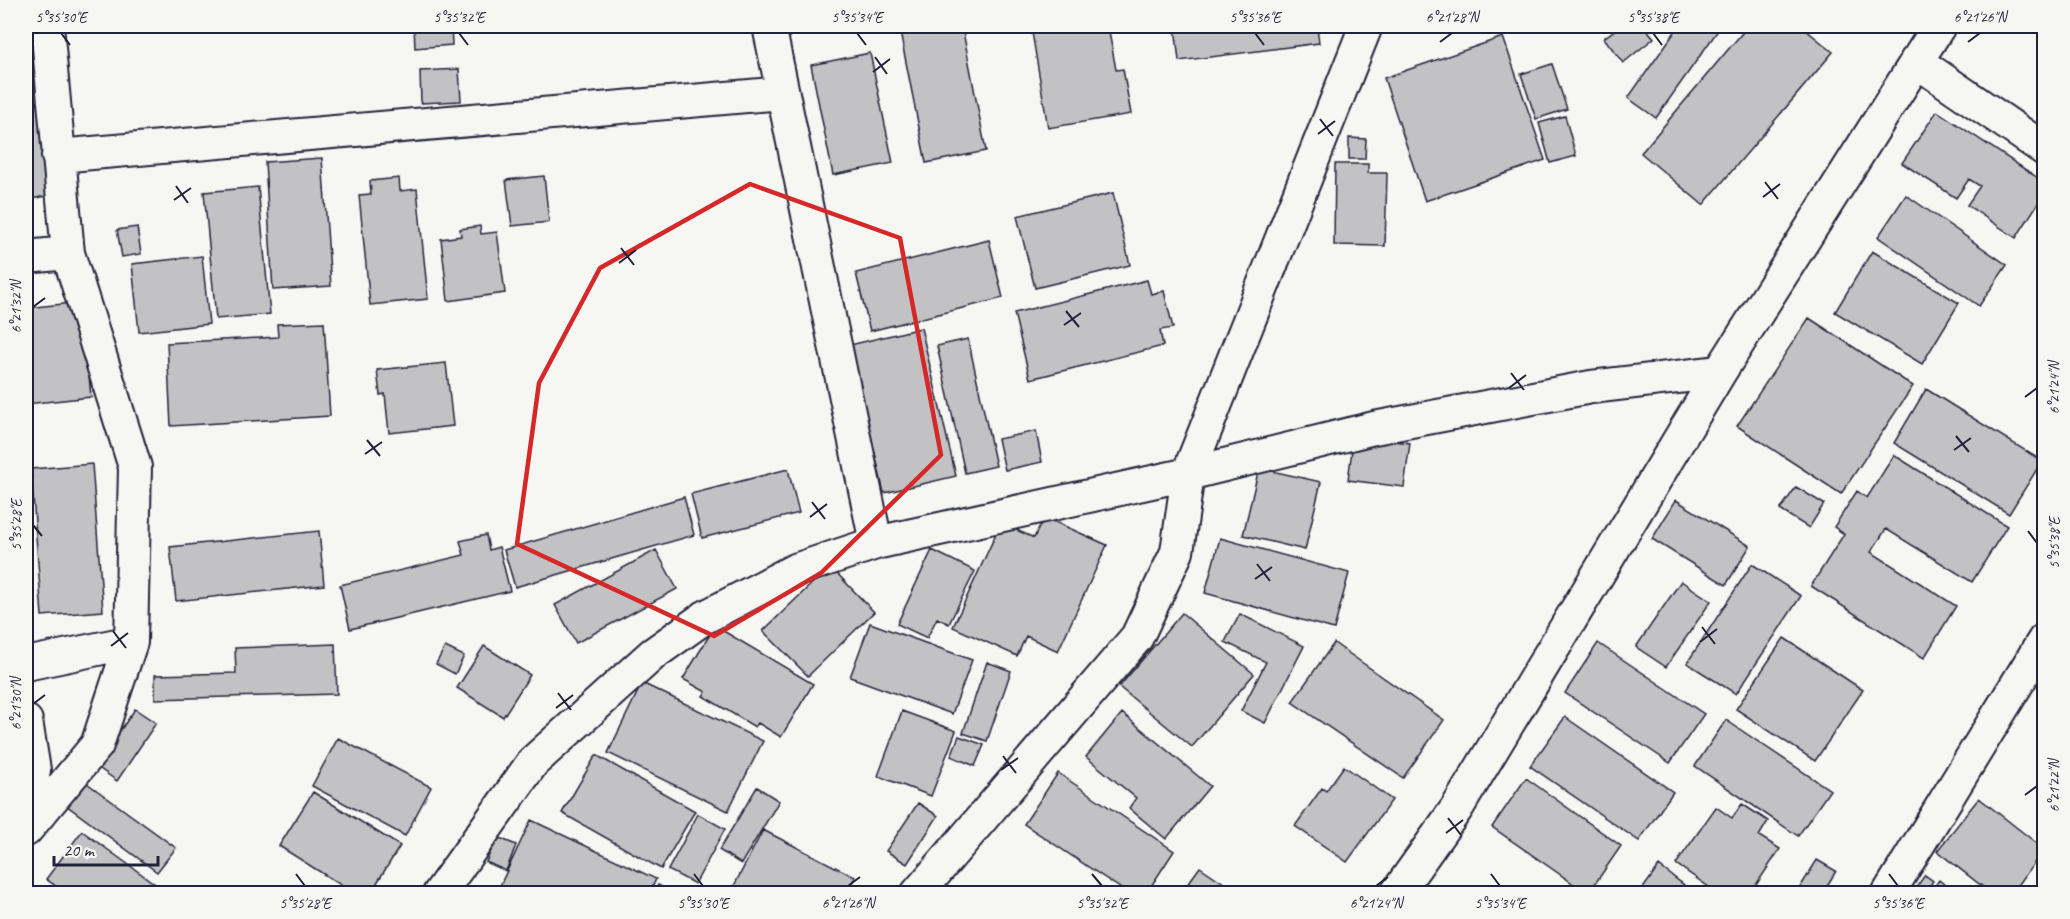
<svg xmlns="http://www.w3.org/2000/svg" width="2070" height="919" viewBox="0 0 2070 919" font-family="Caveat,sans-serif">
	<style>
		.building { fill: #c2c2c4; stroke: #22223b; stroke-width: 1.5 }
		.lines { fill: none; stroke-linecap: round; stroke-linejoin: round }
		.minor-casing { stroke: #22223b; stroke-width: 36 }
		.minor { stroke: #f6f6f2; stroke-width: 32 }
		.marked { fill: none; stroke: #d62828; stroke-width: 4.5; stroke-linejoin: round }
		.ticks { fill: none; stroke: #22223b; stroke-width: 2 }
		.neatline { fill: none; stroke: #22223b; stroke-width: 2 }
		.ticks-label { font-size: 15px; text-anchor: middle; fill: #22223b }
	</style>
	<rect width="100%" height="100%" fill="#f6f6f2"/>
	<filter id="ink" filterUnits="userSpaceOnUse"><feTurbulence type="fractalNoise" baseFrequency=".0167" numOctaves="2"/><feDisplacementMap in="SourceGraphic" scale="12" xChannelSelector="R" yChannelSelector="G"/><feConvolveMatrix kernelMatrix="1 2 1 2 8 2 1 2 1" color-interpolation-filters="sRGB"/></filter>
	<g filter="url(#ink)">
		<!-- building -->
		<path class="building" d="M414 26H451L452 45 415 48Z
			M932 26H962L986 151 926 163 900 32Z
			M1031 26H1108L1116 70 1123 69 1131 114 1048 128Z
			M1175 26H1317L1319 43 1179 61Z
			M1620 26H1644L1654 38 1623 63 1604 38Z
			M1679 26H1721L1656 118 1628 98Z
			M1748 26H1801L1833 52 1703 205 1641 153Z
			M1503 37 1545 160 1425 201 1384 78Z
			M870 53 893 163 833 175 811 65Z
			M30 62 56 194 26 200V63Z
			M1552 64 1567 109 1536 119 1521 74Z
			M459 69 461 101 421 103 420 71Z
			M1937 111 2044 182V194L2016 238 1967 205 1980 186 1969 179 1956 198 1902 163Z
			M1565 116 1576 156 1550 163 1539 123Z
			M1349 138 1366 139 1365 159H1349Z
			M322 158 331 286 273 290 265 162Z
			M1335 164H1368V173H1387L1385 246 1334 245Z
			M544 176 549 222 512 226 506 180Z
			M399 178 400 191 417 189 428 299 370 305 359 195 371 194 370 181Z
			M258 187 270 314 216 319 204 192Z
			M1113 193 1130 265 1035 288 1017 216Z
			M1906 195 2007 265 1979 306 1878 237Z
			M480 226 481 234 497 232 505 293 448 301 441 239 461 236 460 229Z
			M137 227 141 254 122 257 117 230Z
			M989 240 1003 298 870 331 856 273Z
			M1872 251 1959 303 1922 364 1835 312Z
			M202 256 209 324 139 332 132 264Z
			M1147 280 1151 294 1164 291 1173 328 1160 330 1163 346 1030 379 1014 313Z
			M82 302 91 397 26 404V308Z
			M1809 318 1913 386 1841 494 1737 426Z
			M324 322 330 416 171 426 167 343 278 337 277 324Z
			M921 328 956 476 884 493 850 345Z
			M968 339 996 466 965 473 937 346Z
			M446 363 453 426 389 433 385 394 380 395 377 370Z
			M1926 389 2042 461 2009 514 1894 443Z
			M1036 431 1042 462 1005 470 998 439Z
			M1354 436 1410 443 1404 487 1348 480Z
			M1894 455 2007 526 1972 582 1886 529 1871 552 1956 606 1924 658 1811 586 1844 534 1834 527 1857 491 1867 498Z
			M92 464 103 611 42 616 31 469Z
			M1259 468 1321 482 1305 550 1243 535Z
			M788 469 799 513 702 538 691 494Z
			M1796 487 1824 504 1809 528 1780 510Z
			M684 497 694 535 515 587 504 550Z
			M1676 500 1750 546 1726 585 1652 539Z
			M1044 517 1107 545 1058 651 1026 636 1017 656 953 627 1001 523 1034 538Z
			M319 531 324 585 176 601 170 547Z
			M486 535 489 550 499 547 510 591 350 629 340 585 464 555 460 541Z
			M1220 538 1349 573 1334 629 1205 593Z
			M656 550 677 589 576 643 555 605Z
			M932 550 975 571 949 624 937 618 927 638 897 624Z
			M1752 564 1801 596 1736 694 1687 663Z
			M830 566 874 612 808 676 763 631Z
			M1681 581 1711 601 1666 667 1636 647Z
			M1182 613 1254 674 1192 747 1119 687Z
			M1240 614 1304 646 1265 723 1241 711 1266 662 1225 642Z
			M870 623 972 660 952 714 850 677Z
			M715 626 813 684 781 737 758 723 755 727 703 696 706 692 683 679Z
			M1784 638 1863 690 1815 761 1736 709Z
			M1334 643 1444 720 1403 778 1292 702Z
			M1598 643 1704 714 1670 763 1565 693Z
			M335 644 337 694 155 699V675L236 673 235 648Z
			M484 646 530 675 503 717 457 688Z
			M445 647 464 656 455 674 436 664Z
			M987 662 1011 671 987 741 963 733Z
			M642 683 763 741 728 811 608 753Z
			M135 709 156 723 117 781 96 766Z
			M902 711 956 731 931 796 878 776Z
			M1122 713 1210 786 1166 839 1129 808 1136 798 1086 757Z
			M1565 717 1673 792 1639 841 1530 766Z
			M1726 720 1830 790 1798 836 1695 766Z
			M959 736 984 745 975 766 951 756Z
			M338 738 431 787 405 836 312 786Z
			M596 755 695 811 661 869 562 813Z
			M1344 766 1392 800 1347 862 1295 826 1322 788 1326 791Z
			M1058 773 1174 851 1146 894H1129L1024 824Z
			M1526 778 1621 846 1588 894 1492 827Z
			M84 781 176 848 157 872 66 805Z
			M757 787 779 801 741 864 719 850Z
			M313 792 400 846 370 894H355L279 846Z
			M1979 798 2044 849 2012 894H1992L1937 851Z
			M918 803 938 816 907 864 886 851Z
			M1742 804 1768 821 1759 836 1780 849 1750 894H1719L1676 864 1716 807 1732 818Z
			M698 814 725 829 695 884 668 870Z
			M531 820 656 879 649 894H496Z
			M763 830 855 877 846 894H750L734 886Z
			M82 831 169 894H67L46 879Z
			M497 837 516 845 506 871 486 862Z
			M1817 860 1836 871 1822 894H1796Z
			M1659 866 1684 885 1677 894H1639Z
			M1200 867 1240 894H1189L1184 889Z
			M1925 875 1933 881 1924 894H1921L1915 889Z
			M1939 880 1956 894H1929Z
			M658 885 671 892 670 894H653Z"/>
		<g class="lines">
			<!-- minor casing -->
			<g class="minor-casing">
				<path id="minor" d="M769 26 876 543
					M1916 61 2044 149
					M58 156 782 93
					M26 257 68 253
					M26 664 131 642
					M26 721 34 770 26 809
					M26 830 97 745 131 642 135 467 68 253 47 26
					M439 894 533 762 653 654 705 617 795 570 876 543 1188 474 1374 428 1591 387 1720 372
					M917 894 1137 637 1177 552 1188 474 1366 26
					M1396 894 1457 808 1720 372 1939 26
					M1888 894 2044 640"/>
			</g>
			<!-- minor -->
			<use href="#minor" class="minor"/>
		</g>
	</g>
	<!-- marked area -->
	<path class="marked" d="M750 184 900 238 941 455 821 573 714 636 517 544 539 383 600 268Z"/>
	<!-- ticks -->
	<path class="ticks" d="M61 33 70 45M459 33 468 45M857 33 866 45M1255 33 1264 45M1653 33 1662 45M1440 42 1452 33M1968 42 1980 33M875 57 887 74M873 72 890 59M1320 119 1333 136M1318 134 1335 121M1765 182 1778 199M176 186 188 203M1763 197 1780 184M174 200 191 188M621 248 634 265M619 263 636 250M33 307 45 298M1066 311 1079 327M1064 325 1081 313M1511 373 1524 390M1509 388 1526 375M2025 397 2037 388M1956 436 1969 452M367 440 380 456M1954 450 1971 438M365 454 382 442M812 502 825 519M810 517 827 504M33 525 42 536M2028 531 2037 543M1257 564 1270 581M1255 579 1272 567M1702 627 1715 644M113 631 126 648M1700 642 1717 629M111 646 128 633M558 693 571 710M33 704 45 695M556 708 573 695M1003 756 1016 773M1001 770 1018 758M2025 795 2037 786M1448 818 1461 835M1446 833 1463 820M296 874 305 886M694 874 703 886M1092 874 1102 886M1491 874 1500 886M1889 874 1898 886M848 886 860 877M1376 886 1388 877"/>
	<!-- margin -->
	<rect width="2070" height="919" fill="none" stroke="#f6f6f2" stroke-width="66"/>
	<!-- scale -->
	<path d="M54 856v9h104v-9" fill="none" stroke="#22223b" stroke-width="3"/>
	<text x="63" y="856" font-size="18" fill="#22223b" stroke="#f6f6f2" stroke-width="4.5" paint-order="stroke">20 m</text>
	<rect x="33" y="33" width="2004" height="853" class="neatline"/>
	<g class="ticks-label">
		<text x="61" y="22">5°35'30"E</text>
		<text x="459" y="22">5°35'32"E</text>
		<text x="857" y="22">5°35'34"E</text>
		<text x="1255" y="22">5°35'36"E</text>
		<text x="1452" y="22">6°21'28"N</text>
		<text x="1653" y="22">5°35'38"E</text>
		<text x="1980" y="22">6°21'26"N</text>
		<text transform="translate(16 307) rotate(-90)" y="5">6°21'32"N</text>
		<text transform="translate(2054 388) rotate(-90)" y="5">6°21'24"N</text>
		<text transform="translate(16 525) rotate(-90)" y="5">5°35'28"E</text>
		<text transform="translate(2054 543) rotate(-90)" y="5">5°35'38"E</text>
		<text transform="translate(16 704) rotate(-90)" y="5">6°21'30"N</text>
		<text transform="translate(2054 786) rotate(-90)" y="5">6°21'22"N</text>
		<text x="305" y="908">5°35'28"E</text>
		<text x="703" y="908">5°35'30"E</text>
		<text x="848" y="908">6°21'26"N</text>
		<text x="1102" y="908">5°35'32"E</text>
		<text x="1376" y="908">6°21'24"N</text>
		<text x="1500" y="908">5°35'34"E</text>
		<text x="1898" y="908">5°35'36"E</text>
	</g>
</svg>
